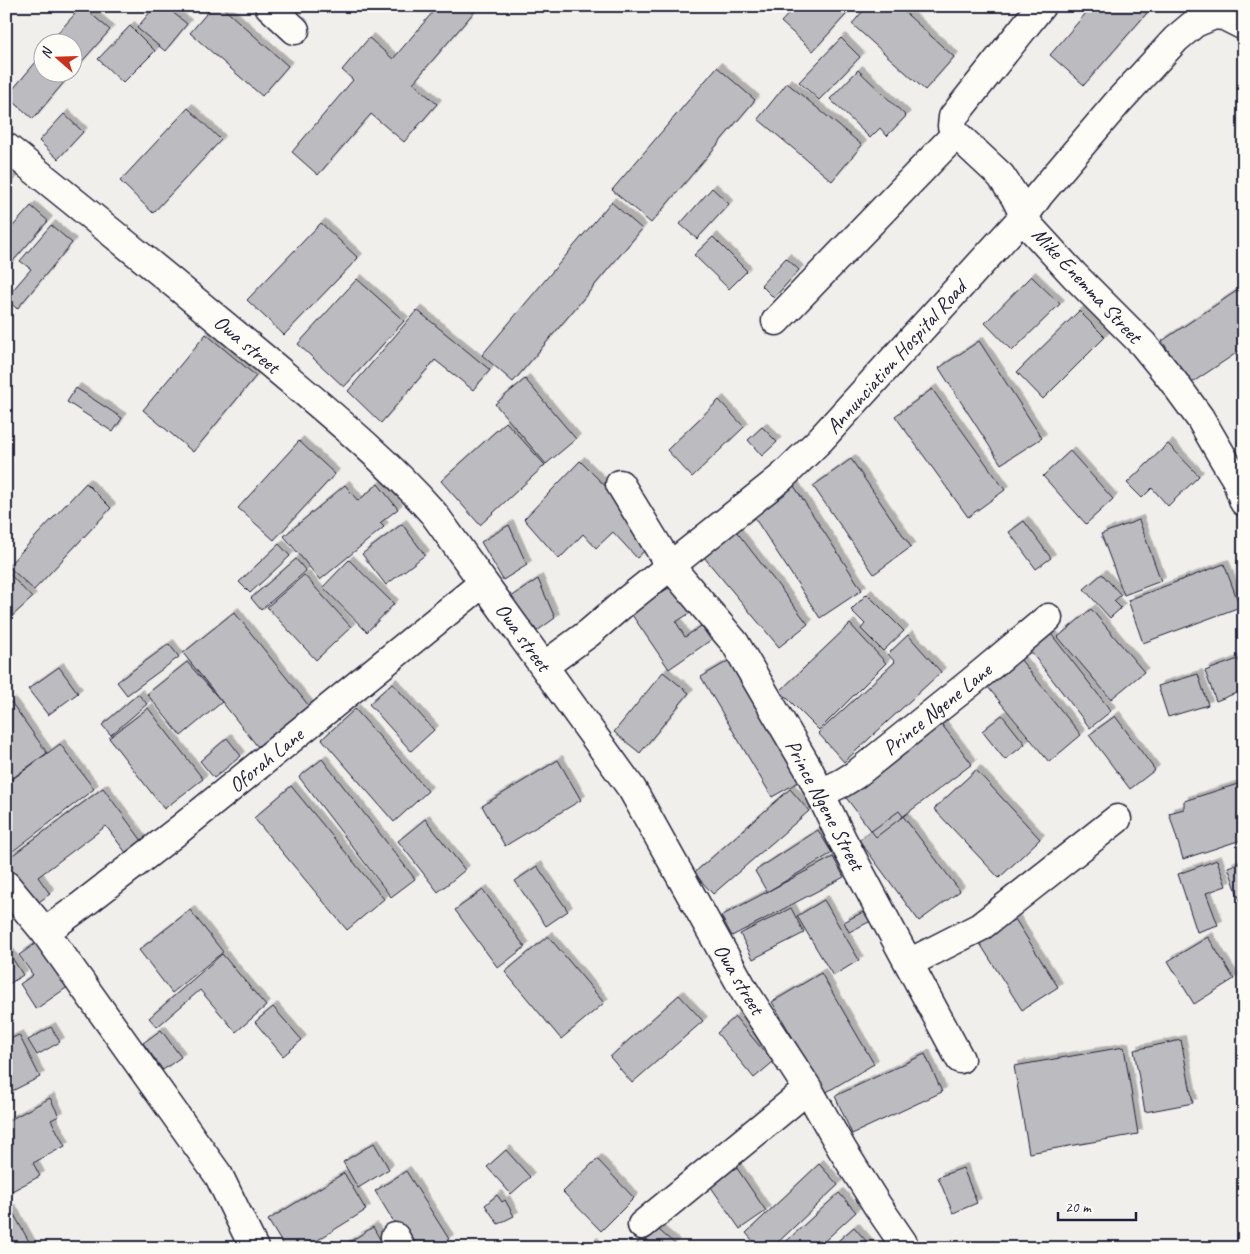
<svg xmlns="http://www.w3.org/2000/svg" width="1250" height="1254" viewBox="0 0 1250 1254" font-family="Caveat,sans-serif">
	<style>
		.building { fill: #bcbcc0; stroke: #22223b; filter: url(#shadow) }
		.lines { fill: none; stroke-linecap: round; stroke-linejoin: round }
		.street-casing { stroke: #22223b; stroke-width: 31 }
		.street { stroke: #fdfcf7; stroke-width: 28 }
		.labels { text-anchor: middle; dominant-baseline: central; stroke-width: 4; stroke-linejoin: round; paint-order: stroke }
		.street-label { font-size: 21px; fill: #22223b; stroke: #fdfcf7 }
	</style>
	<defs>
		<filter id="shadow"><feDropShadow dx="4.5" dy="-4.5" stdDeviation="0" flood-color="#0004"/></filter>
	</defs>
	<rect width="100%" height="100%" fill="#f0efec"/>
	<filter id="ink" filterUnits="userSpaceOnUse"><feTurbulence type="fractalNoise" baseFrequency=".02" numOctaves="2"/><feDisplacementMap in="SourceGraphic" scale="10" xChannelSelector="R" yChannelSelector="G"/><feConvolveMatrix kernelMatrix="1 2 1 2 8 2 1 2 1" color-interpolation-filters="sRGB"/></filter>
	<g filter="url(#ink)">
		<!-- building -->
		<path class="building" d="M82 6 110 30 78 66 72 62V42H50Z
			M155 6H165L187 24 165 51 137 28Z
			M213 6H221L288 66 262 96 190 33Z
			M438 6H470L475 11 413 83 437 104 404 142 371 114 318 175 292 152 353 80 342 70 369 38 393 59Z
			M796 6H854L813 51 781 22Z
			M867 6H898L954 57 925 90 852 24Z
			M1092 6H1153L1084 85 1050 55Z
			M130 26 155 51 123 83 98 59Z
			M841 38 860 57 819 100 799 82Z
			M42 55V72H69L71 74 33 119 7 96Z
			M717 67 755 100 651 223 612 190Z
			M858 70 906 116 887 136 880 128 870 138 830 99Z
			M787 83 862 145 832 181 758 119Z
			M188 108 221 140 153 213 120 181Z
			M64 114 83 132 58 159 39 141Z
			M6 174 14 180 6 188Z
			M712 188 729 204 697 239 680 224Z
			M611 202 642 229 513 382 482 355Z
			M31 206 48 221 7 268 6 234Z
			M321 223 358 258 284 335 247 300Z
			M51 225 72 243 17 309 6 298 31 269 20 261Z
			M713 237 747 271 729 289 694 255Z
			M786 258 799 270 774 298 761 285Z
			M1031 276 1060 304 1012 351 985 323Z
			M357 279 404 321 344 387 298 344Z
			M1244 286V348L1190 384 1162 341Z
			M417 310 490 370 473 390 435 360 381 423 348 391Z
			M1079 311 1105 337 1043 399 1017 372Z
			M206 334 256 376 193 452 143 410Z
			M979 341 1042 438 1001 464 939 368Z
			M525 379 576 439 546 464 495 404Z
			M76 388 122 418 113 432 67 402Z
			M932 389 1005 490 968 517 895 416Z
			M719 400 744 427 692 477 667 450Z
			M506 422 545 465 480 525 441 481Z
			M762 427 777 442 762 456 748 440Z
			M299 441 335 474 274 540 238 508Z
			M1168 444 1199 476 1168 506 1152 488 1142 498 1127 483Z
			M1070 451 1113 499 1086 524 1043 476Z
			M851 459 911 547 874 574 813 486Z
			M580 461 658 538 637 558 613 532 596 548 583 534 559 559 524 519Z
			M86 483 111 508 34 590 8 566Z
			M378 484 398 509 380 523 384 527 320 580 284 536 345 485 358 501Z
			M794 486 862 590 820 618 752 514Z
			M1139 520 1161 581 1124 595 1101 534Z
			M1024 521 1051 558 1036 569 1009 532Z
			M402 524 425 555 386 585 362 554Z
			M509 525 527 565 503 580 481 542Z
			M736 531 808 624 779 647 703 556Z
			M279 544 290 556 250 593 239 582Z
			M296 559 306 571 261 610 251 598Z
			M349 560 394 604 367 632 323 587Z
			M1224 564 1240 607 1143 643 1128 600Z
			M6 570 32 598 8 620 6 619Z
			M1102 574 1121 595 1114 601 1121 608 1110 618 1084 589Z
			M304 575 351 627 316 660 267 607Z
			M538 579 555 618 537 631 511 597Z
			M672 586 690 613 676 622 685 637 701 626 711 640 669 669 630 612Z
			M867 594 904 631 883 651 861 629 865 624 851 610Z
			M1091 609 1144 672 1111 699 1058 637Z
			M234 612 309 706 258 747 183 653Z
			M850 624 886 663 819 730 780 691Z
			M1048 630 1111 711 1090 728 1027 647Z
			M908 635 941 672 844 762 818 733 895 662 888 654Z
			M169 644 179 657 127 695 117 682Z
			M1020 659 1081 735 1049 762 987 686Z
			M1238 659 1244 674V690L1216 701 1205 671Z
			M730 660 802 780 772 797 701 677Z
			M187 662 222 702 181 736 147 694Z
			M59 667 78 693 48 715 28 689Z
			M663 672 689 693 640 753 614 732Z
			M1198 674 1208 705 1168 717 1158 686Z
			M392 683 434 730 411 751 369 704Z
			M138 694 147 704 111 735 102 725Z
			M11 702 47 753 6 783V706Z
			M148 708 203 779 164 809 109 738Z
			M355 709 428 791 394 822 322 739Z
			M1002 715 1025 744 1005 760 982 731Z
			M1115 716 1155 770 1130 789 1089 735Z
			M936 717 972 764 876 837 841 791Z
			M227 738 241 756 214 778 200 761Z
			M60 744 94 789 13 851 6 841V784Z
			M322 759 415 879 391 897 299 777Z
			M558 760 581 800 505 846 482 806Z
			M976 770 1040 839 999 878 934 809Z
			M1244 782V839L1183 859 1169 813 1184 809V801Z
			M291 786 384 899 347 930 254 818Z
			M103 788 145 845 129 857 106 826 38 877 50 894 36 904 6 865V860Z
			M790 789 809 811 713 894 694 873Z
			M899 811 960 891 919 921 859 840Z
			M425 819 465 870 438 892 398 841Z
			M818 830 832 853 767 892 755 871Z
			M833 857 844 877 732 936 721 916Z
			M1217 860 1226 886 1206 893 1218 925 1197 932 1178 874Z
			M1244 861V912L1228 867Z
			M537 866 568 911 546 926 515 881Z
			M483 890 525 947 498 968 455 910Z
			M824 900 859 960 833 976 797 916Z
			M791 908 804 933 753 959 740 934Z
			M190 910 223 952 172 993 139 950Z
			M863 912 871 921 849 932 844 922Z
			M1015 919 1058 987 1022 1010 979 942Z
			M548 936 604 1003 561 1039 505 972Z
			M1208 937 1234 979 1194 1004 1168 961Z
			M39 941 69 986 36 1009 20 984 33 975 19 955Z
			M9 953 23 975 6 986V955Z
			M222 954 266 1006 236 1032 200 990 157 1027 149 1018Z
			M821 973 874 1064 825 1093 772 1002Z
			M679 995 703 1021 632 1083 610 1057Z
			M273 1007 302 1040 283 1056 255 1022Z
			M735 1017 773 1062 754 1078 717 1033Z
			M51 1027 60 1042 37 1055 28 1040Z
			M161 1030 181 1057 163 1070 143 1043Z
			M19 1035 40 1077 6 1094V1041Z
			M1181 1040 1193 1103 1145 1112 1134 1050Z
			M1124 1047 1138 1134 1029 1153 1014 1066Z
			M925 1054 942 1092 852 1134 835 1096Z
			M50 1098 59 1116 51 1120 65 1146 33 1163 40 1176 12 1191 6 1180V1122Z
			M374 1143 389 1169 358 1188 343 1162Z
			M506 1150 530 1177 511 1194 487 1167Z
			M730 1158 766 1211 740 1229 704 1177Z
			M597 1159 634 1198 601 1231 563 1192Z
			M819 1164 838 1185 772 1248H759L746 1233Z
			M963 1168 977 1203 953 1213 938 1177Z
			M406 1171 449 1239 435 1248H410L375 1191Z
			M344 1173 366 1210 305 1248H285L268 1220Z
			M839 1193 856 1212 817 1248H779Z
			M497 1195 502 1202 505 1200 514 1216 498 1224 485 1205Z
			M11 1209 32 1247 30 1248H6V1212Z
			M653 1225 675 1244 671 1248H633Z
			M373 1227 385 1248H340Z
			M854 1227 872 1248H830Z
			M593 1242 597 1248H586Z"/>
		<g class="lines">
			<!-- street casing -->
			<g class="street-casing">
				<path id="street" d="M269 6 295 30
					M1041 6 953 117 952 126 956 134 1001 176 1015 197 1030 227 1074 275 1143 344 1173 381 1200 418 1225 461 1236 479 1244 502
					M6 147C93 217 179 287 264 358 323 408 383 456 434 514L632 789 745 992 808 1089 842 1149 877 1205 903 1243
					M776 321 956 134
					M620 484 670 566 735 643 808 768 842 839 960 1059
					M544 666 589 633 625 602 782 477 820 440 1025 215 1039 195 1118 102 1176 39 1195 23 1214 15 1224 16 1244 26
					M821 793 842 783 855 775 970 683 1048 618
					M6 885 45 932 219 1176 254 1248
					M45 932 82 905 180 829 483 583
					M909 963 980 927 1117 819
					M642 1225 808 1089
					M395 1237 401 1248"/>
			</g>
			<!-- street -->
			<use href="#street" class="street"/>
		</g>
	</g>
	<g class="labels">
		<!-- street labels -->
		<g class="street-label">
			<text transform="translate(1087 285) rotate(47)">Mike Enemma Street</text>
			<text transform="translate(247 344) rotate(40)">Owa street</text>
			<text transform="translate(896 357) rotate(-48)">Annunciation Hospital Road</text>
			<text transform="translate(523 637) rotate(54)">Owa street</text>
			<text transform="translate(937 709) rotate(-39)">Prince Ngene Lane</text>
			<text transform="translate(266 760) rotate(-39)">Oforah Lane</text>
			<text transform="translate(825 805) rotate(62)">Prince Ngene Street</text>
			<text transform="translate(739 979) rotate(59)">Owa street</text>
		</g>
	</g>
	<!-- margin -->
	<rect width="1250" height="1254" fill="none" stroke="#fdfcf7" stroke-width="25"/>
	<rect x="12" y="12" width="1225" height="1229" fill="none" stroke="#22223b" stroke-width="2" filter="url(#ink)"/>
	<!-- north arrow -->
	<g transform="translate(58 58) rotate(290)"><circle r="24" fill="#fdfcf7" stroke="#a5a5ac"/>
	<path d="M0-4L9 19L0 12L-9 19Z" fill="#c8321e"/>
	<text y="-8" font-size="14" font-weight="bold" text-anchor="middle" fill="#22223b">N</text>
	</g>
	<!-- scale -->
	<path d="M1058 1212v8h78v-8" fill="none" stroke="#22223b" stroke-width="2.5"/>
	<text x="1065" y="1212" font-size="15" fill="#22223b" stroke="#fdfcf7" stroke-width="4" paint-order="stroke">20 m</text>
</svg>
